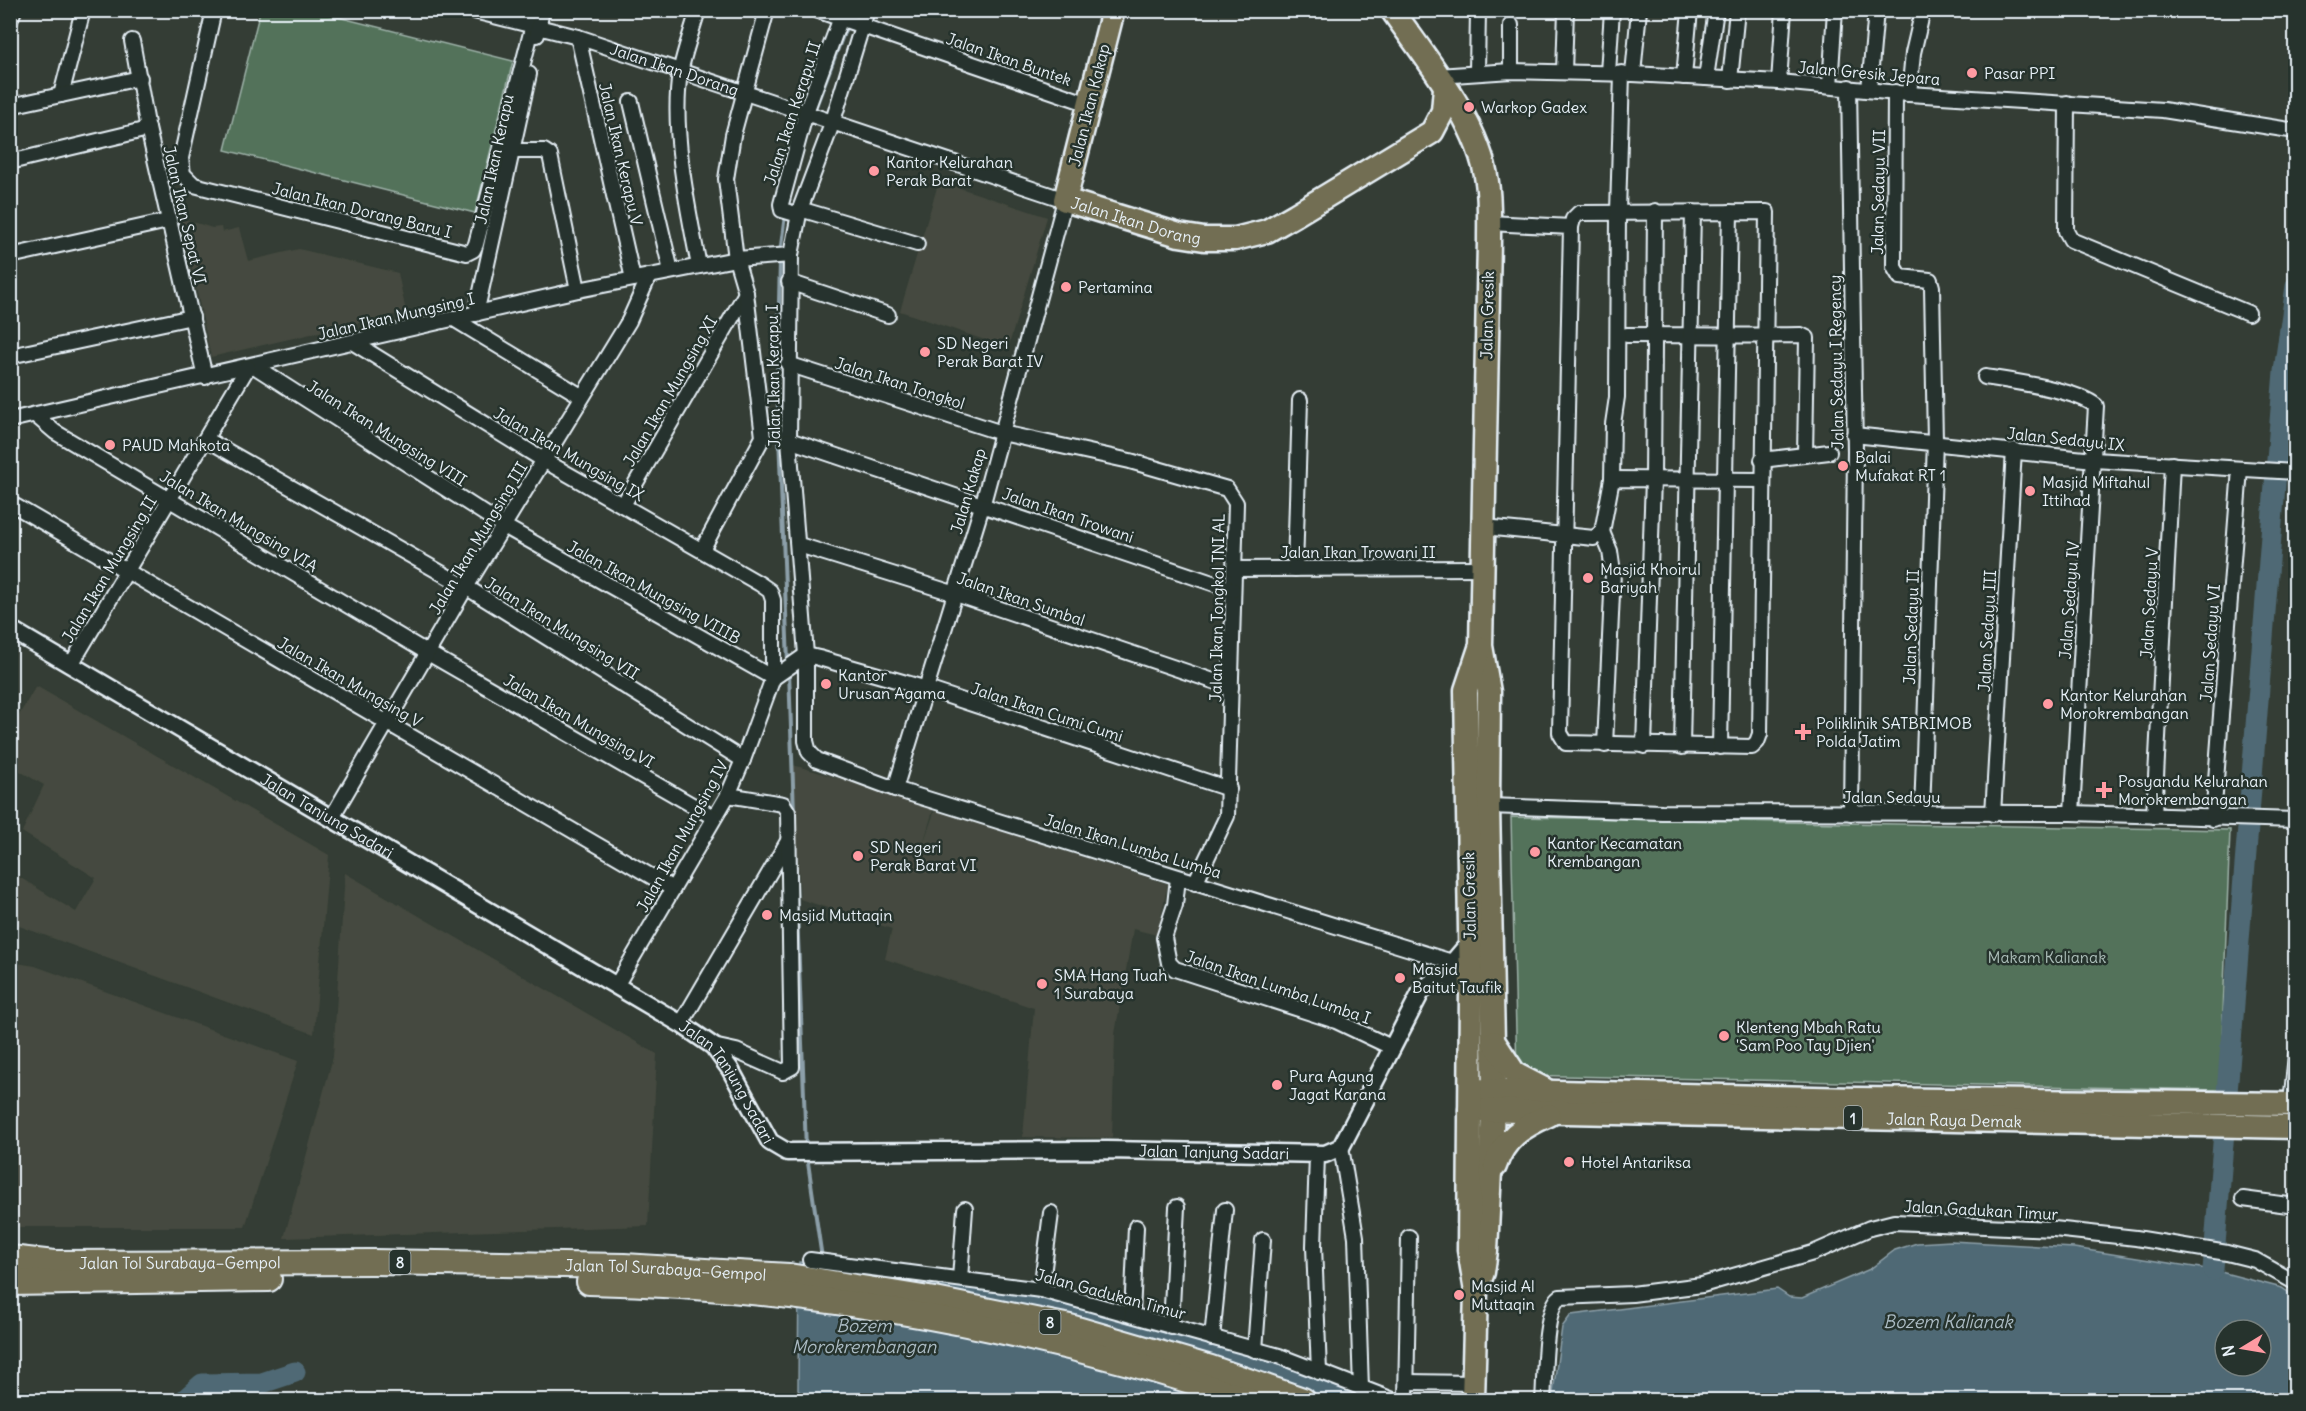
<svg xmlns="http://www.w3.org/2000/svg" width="2306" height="1411" viewBox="0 0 2306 1411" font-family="Delius,sans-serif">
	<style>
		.built { fill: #454a3f }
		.green { fill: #53725a; stroke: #9eb2a9; stroke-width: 1.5 }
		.water { fill: #4f6974; stroke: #8c9fa9; stroke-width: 1.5; fill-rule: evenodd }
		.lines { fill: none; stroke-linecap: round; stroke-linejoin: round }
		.stream { stroke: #8c9fa9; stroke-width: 4 }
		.river { stroke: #4f6974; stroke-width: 21 }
		.minor-casing { stroke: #e8f1f8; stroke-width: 18 }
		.tertiary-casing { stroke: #e8f1f8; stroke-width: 21 }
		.trunk-casing { stroke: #e8f1f8; stroke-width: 27 }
		.motorway-casing { stroke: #e8f1f8; stroke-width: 28 }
		.minor { stroke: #26332d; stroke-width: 14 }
		.tertiary { stroke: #26332d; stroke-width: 16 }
		.trunk { stroke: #726e52; stroke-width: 22 }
		.motorway { stroke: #726e52; stroke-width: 24 }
		.poi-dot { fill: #ff9aa2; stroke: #26332d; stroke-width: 2 }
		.labels { text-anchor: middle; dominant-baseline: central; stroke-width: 5; stroke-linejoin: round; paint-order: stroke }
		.shield { fill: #26332d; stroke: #aeb8bb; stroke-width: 1.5 }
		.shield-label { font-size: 15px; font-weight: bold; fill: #e8f1f8 }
		.street-label { font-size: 16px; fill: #e8f1f8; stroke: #26332d }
		.poi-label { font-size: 16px; fill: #e8f1f8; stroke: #26332d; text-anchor: start }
		.park-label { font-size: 16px; fill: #acbeb9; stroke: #26332d }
		.water-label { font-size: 18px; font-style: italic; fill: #abbbc3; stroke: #26332d }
	</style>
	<rect width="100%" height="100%" fill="#343d35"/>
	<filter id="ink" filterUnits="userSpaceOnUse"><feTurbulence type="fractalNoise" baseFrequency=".0167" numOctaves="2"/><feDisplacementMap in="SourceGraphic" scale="12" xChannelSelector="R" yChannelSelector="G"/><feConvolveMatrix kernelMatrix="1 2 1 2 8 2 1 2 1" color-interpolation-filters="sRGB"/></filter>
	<g filter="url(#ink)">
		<!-- built -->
		<path class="built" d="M939 181 1047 217 1008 348 900 311Z
			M181 218 212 228 221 227 222 232 239 228 248 261 299 249 398 273 406 312 211 357Z
			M36 686 329 855 314 1034 11 923V872L76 912 96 878 22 832 44 785 11 766V729Z
			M793 765 841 779 842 775 934 807 923 844 935 810 1168 884 1157 935 1133 929 1115 1034 1112 1138 1023 1137 1034 1008 885 959 892 929 800 899Z
			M345 873 657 1054 648 1226 284 1238 333 1057Z
			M10 962 35 966 298 1061 245 1227H11Z"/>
		<!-- green -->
		<path class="green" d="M260 11H314L513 61 475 213 225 150Z
			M1511 817 2230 830 2220 1090 1517 1075Z"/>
		<!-- water -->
		<path class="water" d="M1951 1241 2074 1248 2213 1270 2282 1288 2295 1297V1400H1552L1562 1327 1571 1315 1777 1289 1789 1297 1802 1298 1870 1269 1895 1250 1917 1243ZM2225 1330H2261V1366H2225Z
			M799 1262 1036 1291 1295 1369 1370 1400H806L798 1390Z"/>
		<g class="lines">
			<!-- stream -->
			<path class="stream" d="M813 114 847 25
				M780 253 785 215
				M780 260 777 385 788 663
				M789 671 794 813
				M795 857 806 1149
				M807 1156 822 1258"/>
			<!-- river -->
			<path class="river" d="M2213 1270 2284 371 2296 286
				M184 1400 202 1384 262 1383 295 1372"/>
			<!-- minor casing -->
			<g class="minor-casing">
				<g id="minor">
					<path d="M214 10 181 158 183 174 194 185 467 253 473 250 476 244 533 25"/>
					<path id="s1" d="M470 10 578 37 1065 200 983 503 895 789"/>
					<path d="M698 10C692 31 684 52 680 73 671 130 688 209 699 266"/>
					<path d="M816 10 1089 104"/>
					<path d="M867 10 832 124 800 209 791 255 789 440 806 655V741L809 752 817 760 895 789 1452 962"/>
					<path d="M10 21 14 10"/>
					<path d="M1511 25V71"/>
					<path d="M537 35 542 10"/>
					<path d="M578 37 633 279"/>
					<path d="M132 41 147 124 205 377"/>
					<path d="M1477 72 1478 10"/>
					<path d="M1564 72 1566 10"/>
					<path d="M1608 73 1612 10"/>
					<path d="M1633 74 1639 10"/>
					<path d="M1438 76 1511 71 1633 74 1779 82 1909 94 2163 110 2296 131"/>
					<path d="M1684 77 1690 10"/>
					<path d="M1706 78 1716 10"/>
					<path d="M1730 80 1737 10"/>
					<path d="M1779 82 1784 10"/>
					<path d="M1830 86 1835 10"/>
					<path d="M1849 87 1855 451 1851 813"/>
					<path d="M1869 90 1876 10"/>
					<path d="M1895 92 1894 267 1900 277 1930 280 1932 287 1935 441 1922 813"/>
					<path d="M1909 94 1913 53 1923 10"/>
					<path d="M61 95 83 10"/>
					<path d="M631 102 671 271"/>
					<path d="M2067 103 2066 231 2071 240 2248 313"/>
					<path d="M10 106 140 78"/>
					<path d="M514 151H544L550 155 578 290"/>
					<path d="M10 162 148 129"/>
					<path d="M800 209 917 244"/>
					<path d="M799 215 782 210 781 204 806 112 843 12"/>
					<path d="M1489 223 1571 227 1573 219 1579 213 1767 212 1760 734 1757 742 1752 747 1566 743 1560 733 1571 227"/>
					<path d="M10 256 168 221"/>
					<path d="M789 282 888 315"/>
					<path d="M476 314 529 74"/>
					<path d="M454 319 581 396"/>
					<path d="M1627 335C1685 335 1743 336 1801 335L1807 338 1805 455"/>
					<path d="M354 343 545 461 760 584 770 591 773 600V678L743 760 728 795 616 986"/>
					<path d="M10 356 192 317"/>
					<path d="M788 364 1002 433 1130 461 1227 489 1236 503 1227 816 1195 883"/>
					<path d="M254 366 504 526 773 678 806 655 819 658 927 689 1229 789"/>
					<path d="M1985 377C2011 381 2078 390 2096 406L2072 813"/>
					<path d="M35 415 55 432 428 653 713 817"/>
					<path d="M10 420 578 290 736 259 791 255"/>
					<path d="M1854 435 2094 460 2296 472"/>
					<path d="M206 439 466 587 743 760"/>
					<path d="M789 440 1233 590"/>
					<path d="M1762 460 1829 452"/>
					<path d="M1612 479 1613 424 1617 397 1618 212 1622 73"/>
					<path d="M10 503 673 889"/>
					<path d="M623 505 746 293"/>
					<path d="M1484 527 1594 538 1602 532 1612 479 1762 480"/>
					<path d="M1602 532 1610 551 1613 572 1605 745"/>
					<path d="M799 545 956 594 1231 687"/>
					<path d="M702 550 763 437 746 293 736 259 726 179 733 135 767 10"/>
					<path d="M2294 564H2296"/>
					<path d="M1234 569 1483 568"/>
					<path d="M1295 569 1300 400"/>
					<path d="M72 663 248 367"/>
					<path d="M1644 746 1653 479 1655 211"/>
					<path d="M1682 747 1693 212"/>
					<path d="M1720 747 1730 212"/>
					<path d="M1488 806 1662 812 2072 813 2296 820"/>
					<path d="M1993 814 2014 450"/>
					<path d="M2154 816 2172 464"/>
					<path d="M332 817 466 587 629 321 649 276"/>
					<path d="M2213 819 2240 469"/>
					<path d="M1178 878 1175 905 1164 938 1169 963 1175 969 1336 1021 1393 1048"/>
					<path d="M681 1024 788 841"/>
					<path d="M713 1046 736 1051 783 1072 792 1067 788 812 783 804 728 795"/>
					<path d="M2291 1104 2296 1055"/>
					<path d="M1341 1147 1356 1237 1361 1389"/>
					<path d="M1317 1155 1314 1246 1319 1372"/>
					<path d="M2243 1199 2296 1206"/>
					<path d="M810 1260 1041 1290 1279 1356 1393 1400"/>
					<path d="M960 1279 965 1209"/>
					<path d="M1041 1290 1051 1213"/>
					<path d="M1132 1315 1136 1227"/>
					<path d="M1171 1327 1177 1207"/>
					<path d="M1212 1338 1225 1210"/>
					<path d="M1255 1350 1263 1240"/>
					<path d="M1408 1382 1473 1383"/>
					<path d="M1406 1400 1409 1237"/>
					<path d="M1543 1400C1545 1379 1543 1309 1560 1297L1632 1294 1702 1285 1813 1253 1870 1228 1894 1222 2054 1229 2136 1238 2227 1253 2255 1260 2296 1283"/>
				</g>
			</g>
			<!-- tertiary casing -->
			<g class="tertiary-casing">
				<g id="tertiary">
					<path id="s2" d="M10 629 681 1024 713 1046 730 1069 770 1142 787 1152 1107 1150 1325 1154 1341 1147 1422 990 1442 975 1470 942"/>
					<path d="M1442 975 1471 989"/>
				</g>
			</g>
			<!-- trunk casing -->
			<g class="trunk-casing">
				<g id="trunk">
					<path id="s3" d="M1113 10 1065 200 1179 235 1204 239H1235L1267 231 1295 215 1432 132 1443 111 1445 88"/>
					<path d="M1392 10C1426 59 1479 122 1487 182 1490 201 1489 222 1489 241L1481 646 1489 692 1488 806 1494 1090 1486 1251 1483 1272 1476 1291"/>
					<path d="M1494 1042 1515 1074 1544 1089"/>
					<path d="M1471 1090 1856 1099 2296 1104"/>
					<path id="s4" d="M1470 1110 2296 1127"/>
					<path d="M1495 1166C1504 1138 1522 1127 1549 1115"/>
					<path d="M1473 1400 1476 1291 1469 1250 1471 989 1466 690 1480 648"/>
				</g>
			</g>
			<!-- motorway casing -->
			<g class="motorway-casing">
				<g id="motorway">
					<path id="s5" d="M10 1258 54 1263 373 1262 624 1266 789 1276 935 1300 1070 1327 1211 1368 1303 1400"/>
					<path d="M589 1282C814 1287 1036 1328 1249 1400"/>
					<path d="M10 1283 269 1279"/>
				</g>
			</g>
			<!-- minor -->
			<use href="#minor" class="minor"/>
			<!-- tertiary -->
			<use href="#tertiary" class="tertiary"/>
			<!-- trunk -->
			<use href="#trunk" class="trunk"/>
			<!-- motorway -->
			<use href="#motorway" class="motorway"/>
		</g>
	</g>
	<!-- markers -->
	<g class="poi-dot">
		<circle cx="1972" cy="73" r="6"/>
		<circle cx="1469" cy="107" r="6"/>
		<circle cx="874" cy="171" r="6"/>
		<circle cx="1066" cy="287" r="6"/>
		<circle cx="925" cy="352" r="6"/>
		<circle cx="110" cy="445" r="6"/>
		<circle cx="1843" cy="466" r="6"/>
		<circle cx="2030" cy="491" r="6"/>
		<circle cx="1588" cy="578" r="6"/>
		<circle cx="826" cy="684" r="6"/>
		<circle cx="2048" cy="704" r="6"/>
		<path d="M1800 723h6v6h6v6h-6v6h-6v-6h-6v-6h6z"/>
		<path d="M2101 781h6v6h6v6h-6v6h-6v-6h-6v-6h6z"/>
		<circle cx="1535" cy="852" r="6"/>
		<circle cx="858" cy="856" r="6"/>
		<circle cx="767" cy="915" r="6"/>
		<circle cx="1400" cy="978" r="6"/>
		<circle cx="1042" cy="984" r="6"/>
		<circle cx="1724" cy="1036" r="6"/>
		<circle cx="1277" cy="1085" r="6"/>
		<circle cx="1569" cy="1162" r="6"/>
		<circle cx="1459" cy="1295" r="6"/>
	</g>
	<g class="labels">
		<!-- shield labels -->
		<g class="shield">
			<rect x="1844" y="1106" width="18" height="24" rx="4.5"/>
			<rect x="389.5" y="1250" width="21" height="24" rx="4.5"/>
			<rect x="1039.5" y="1310" width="21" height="24" rx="4.5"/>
		</g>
		<g class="shield-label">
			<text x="1853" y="1118">1</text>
			<text x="400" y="1262">8</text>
			<text x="1050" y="1322">8</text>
		</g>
		<!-- street labels -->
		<g class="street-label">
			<text transform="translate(1009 59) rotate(19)">Jalan Ikan Buntek</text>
			<text stroke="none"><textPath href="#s1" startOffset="213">Jalan Ikan Dorang</textPath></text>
			<text transform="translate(1869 73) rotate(5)">Jalan Gresik Jepara</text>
			<text transform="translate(1089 105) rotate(-76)">Jalan Ikan Kakap</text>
			<text transform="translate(792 113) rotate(-72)">Jalan Ikan Kerapu II</text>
			<text transform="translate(621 154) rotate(77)">Jalan Ikan Kerapu V</text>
			<text transform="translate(494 159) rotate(-78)">Jalan Ikan Kerapu</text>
			<text transform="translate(1878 192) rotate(-89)">Jalan Sedayu VII</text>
			<text transform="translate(362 210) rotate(14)">Jalan Ikan Dorang Baru I</text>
			<text transform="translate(185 215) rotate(77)">Jalan Ikan Sepat VI</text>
			<text stroke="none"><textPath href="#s3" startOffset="270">Jalan Ikan Dorang</textPath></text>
			<text transform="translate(1487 315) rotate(-89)">Jalan Gresik</text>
			<text transform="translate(396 316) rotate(-13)">Jalan Ikan Mungsing I</text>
			<text transform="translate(1836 362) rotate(-91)">Jalan Sedayu I Regency</text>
			<text transform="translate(773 376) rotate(-91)">Jalan Ikan Kerapu I</text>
			<text transform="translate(900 383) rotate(18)">Jalan Ikan Tongkol</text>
			<text transform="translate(670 391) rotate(-60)">Jalan Ikan Mungsing XI</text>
			<text transform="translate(387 433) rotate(32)">Jalan Ikan Mungsing VIII</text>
			<text transform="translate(2066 439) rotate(6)">Jalan Sedayu IX</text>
			<text transform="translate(569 454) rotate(30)">Jalan Ikan Mungsing IX</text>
			<text transform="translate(968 491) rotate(-74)">Jalan Kakap</text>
			<text transform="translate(1068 515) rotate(19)">Jalan Ikan Trowani</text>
			<text transform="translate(239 521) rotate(31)">Jalan Ikan Mungsing VIA</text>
			<text transform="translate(478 538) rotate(-59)">Jalan Ikan Mungsing III</text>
			<text x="1358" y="552">Jalan Ikan Trowani II</text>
			<text transform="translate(109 569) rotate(-59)">Jalan Ikan Mungsing II</text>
			<text transform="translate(654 592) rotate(29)">Jalan Ikan Mungsing VIIIB</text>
			<text transform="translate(1021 599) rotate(19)">Jalan Ikan Sumbal</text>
			<text transform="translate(2069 600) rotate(-86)">Jalan Sedayu IV</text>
			<text transform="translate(2149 603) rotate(-87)">Jalan Sedayu V</text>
			<text transform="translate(1217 608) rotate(-89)">Jalan Ikan Tongkol TNI AL</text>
			<text transform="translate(1911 627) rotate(-88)">Jalan Sedayu II</text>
			<text transform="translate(562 628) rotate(32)">Jalan Ikan Mungsing VII</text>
			<text transform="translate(1987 631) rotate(-87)">Jalan Sedayu III</text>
			<text transform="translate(2210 643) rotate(-86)">Jalan Sedayu VI</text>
			<text transform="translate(350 682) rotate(30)">Jalan Ikan Mungsing V</text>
			<text transform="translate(1047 712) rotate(18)">Jalan Ikan Cumi Cumi</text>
			<text transform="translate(579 721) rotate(30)">Jalan Ikan Mungsing VI</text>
			<text x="1892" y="797">Jalan Sedayu</text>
			<text stroke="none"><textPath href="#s2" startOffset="368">Jalan Tanjung Sadari</textPath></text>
			<text transform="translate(682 836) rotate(-61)">Jalan Ikan Mungsing IV</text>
			<text transform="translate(1133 846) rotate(17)">Jalan Ikan Lumba Lumba</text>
			<text transform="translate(1469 896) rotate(-91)">Jalan Gresik</text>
			<text transform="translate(1278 987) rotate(19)">Jalan Ikan Lumba Lumba I</text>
			<text stroke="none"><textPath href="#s2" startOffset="854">Jalan Tanjung Sadari</textPath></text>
			<text stroke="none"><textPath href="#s4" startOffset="484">Jalan Raya Demak</textPath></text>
			<text stroke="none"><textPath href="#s2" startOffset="1376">Jalan Tanjung Sadari</textPath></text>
			<text transform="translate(1981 1210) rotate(3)">Jalan Gadukan Timur</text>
			<text stroke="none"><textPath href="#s5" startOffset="170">Jalan Tol Surabaya–Gempol</textPath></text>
			<text stroke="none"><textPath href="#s5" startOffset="656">Jalan Tol Surabaya–Gempol</textPath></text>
			<text transform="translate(1111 1294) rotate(15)">Jalan Gadukan Timur</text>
		</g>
		<!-- poi labels -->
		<g class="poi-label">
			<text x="1984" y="73">Pasar PPI</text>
			<text x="1481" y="107">Warkop Gadex</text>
			<text x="886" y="162">Kantor Kelurahan<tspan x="886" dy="18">Perak Barat</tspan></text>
			<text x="1078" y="287">Pertamina</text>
			<text x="937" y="343">SD Negeri<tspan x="937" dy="18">Perak Barat IV</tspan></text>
			<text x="122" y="445">PAUD Mahkota</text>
			<text x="1855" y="457">Balai<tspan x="1855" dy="18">Mufakat RT 1</tspan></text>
			<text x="2042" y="482">Masjid Miftahul<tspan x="2042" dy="18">Ittihad</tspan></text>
			<text x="1600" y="569">Masjid Khoirul<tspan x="1600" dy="18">Bariyah</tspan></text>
			<text x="838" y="675">Kantor<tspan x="838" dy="18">Urusan Agama</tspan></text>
			<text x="2060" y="695">Kantor Kelurahan<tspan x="2060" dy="18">Morokrembangan</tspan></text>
			<text x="1816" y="723">Poliklinik SATBRIMOB<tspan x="1816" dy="18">Polda Jatim</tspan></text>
			<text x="2118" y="781">Posyandu Kelurahan<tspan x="2118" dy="18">Morokrembangan</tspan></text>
			<text x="1547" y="843">Kantor Kecamatan<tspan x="1547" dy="18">Krembangan</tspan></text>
			<text x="870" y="847">SD Negeri<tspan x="870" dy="18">Perak Barat VI</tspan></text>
			<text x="779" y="915">Masjid Muttaqin</text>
			<text x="1412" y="969">Masjid<tspan x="1412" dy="18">Baitut Taufik</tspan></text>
			<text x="1054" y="975">SMA Hang Tuah<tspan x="1054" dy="18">1 Surabaya</tspan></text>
			<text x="1736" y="1027">Klenteng Mbah Ratu<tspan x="1736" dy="18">'Sam Poo Tay Djien'</tspan></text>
			<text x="1289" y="1076">Pura Agung<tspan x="1289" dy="18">Jagat Karana</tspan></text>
			<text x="1581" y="1162">Hotel Antariksa</text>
			<text x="1471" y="1286">Masjid Al<tspan x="1471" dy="18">Muttaqin</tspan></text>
		</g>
		<!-- park labels -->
		<g class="park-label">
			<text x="2047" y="957">Makam Kalianak</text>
		</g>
		<!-- water labels -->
		<g class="water-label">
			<text x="1948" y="1321">Bozem Kalianak</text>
			<text x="864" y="1325">Bozem<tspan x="864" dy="21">Morokrembangan</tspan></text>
		</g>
	</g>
	<!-- margin -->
	<rect width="2306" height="1411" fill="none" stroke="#26332d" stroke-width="36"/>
	<rect x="18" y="18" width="2270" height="1375" fill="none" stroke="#e8f1f8" stroke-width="2" filter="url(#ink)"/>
	<!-- north arrow -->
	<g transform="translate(2243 1348) rotate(259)"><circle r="28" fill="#26332d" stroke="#747f7e" stroke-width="1.5"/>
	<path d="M0-4.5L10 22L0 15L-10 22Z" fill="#ff9aa2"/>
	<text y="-9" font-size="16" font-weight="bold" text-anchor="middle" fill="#e8f1f8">N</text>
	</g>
</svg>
